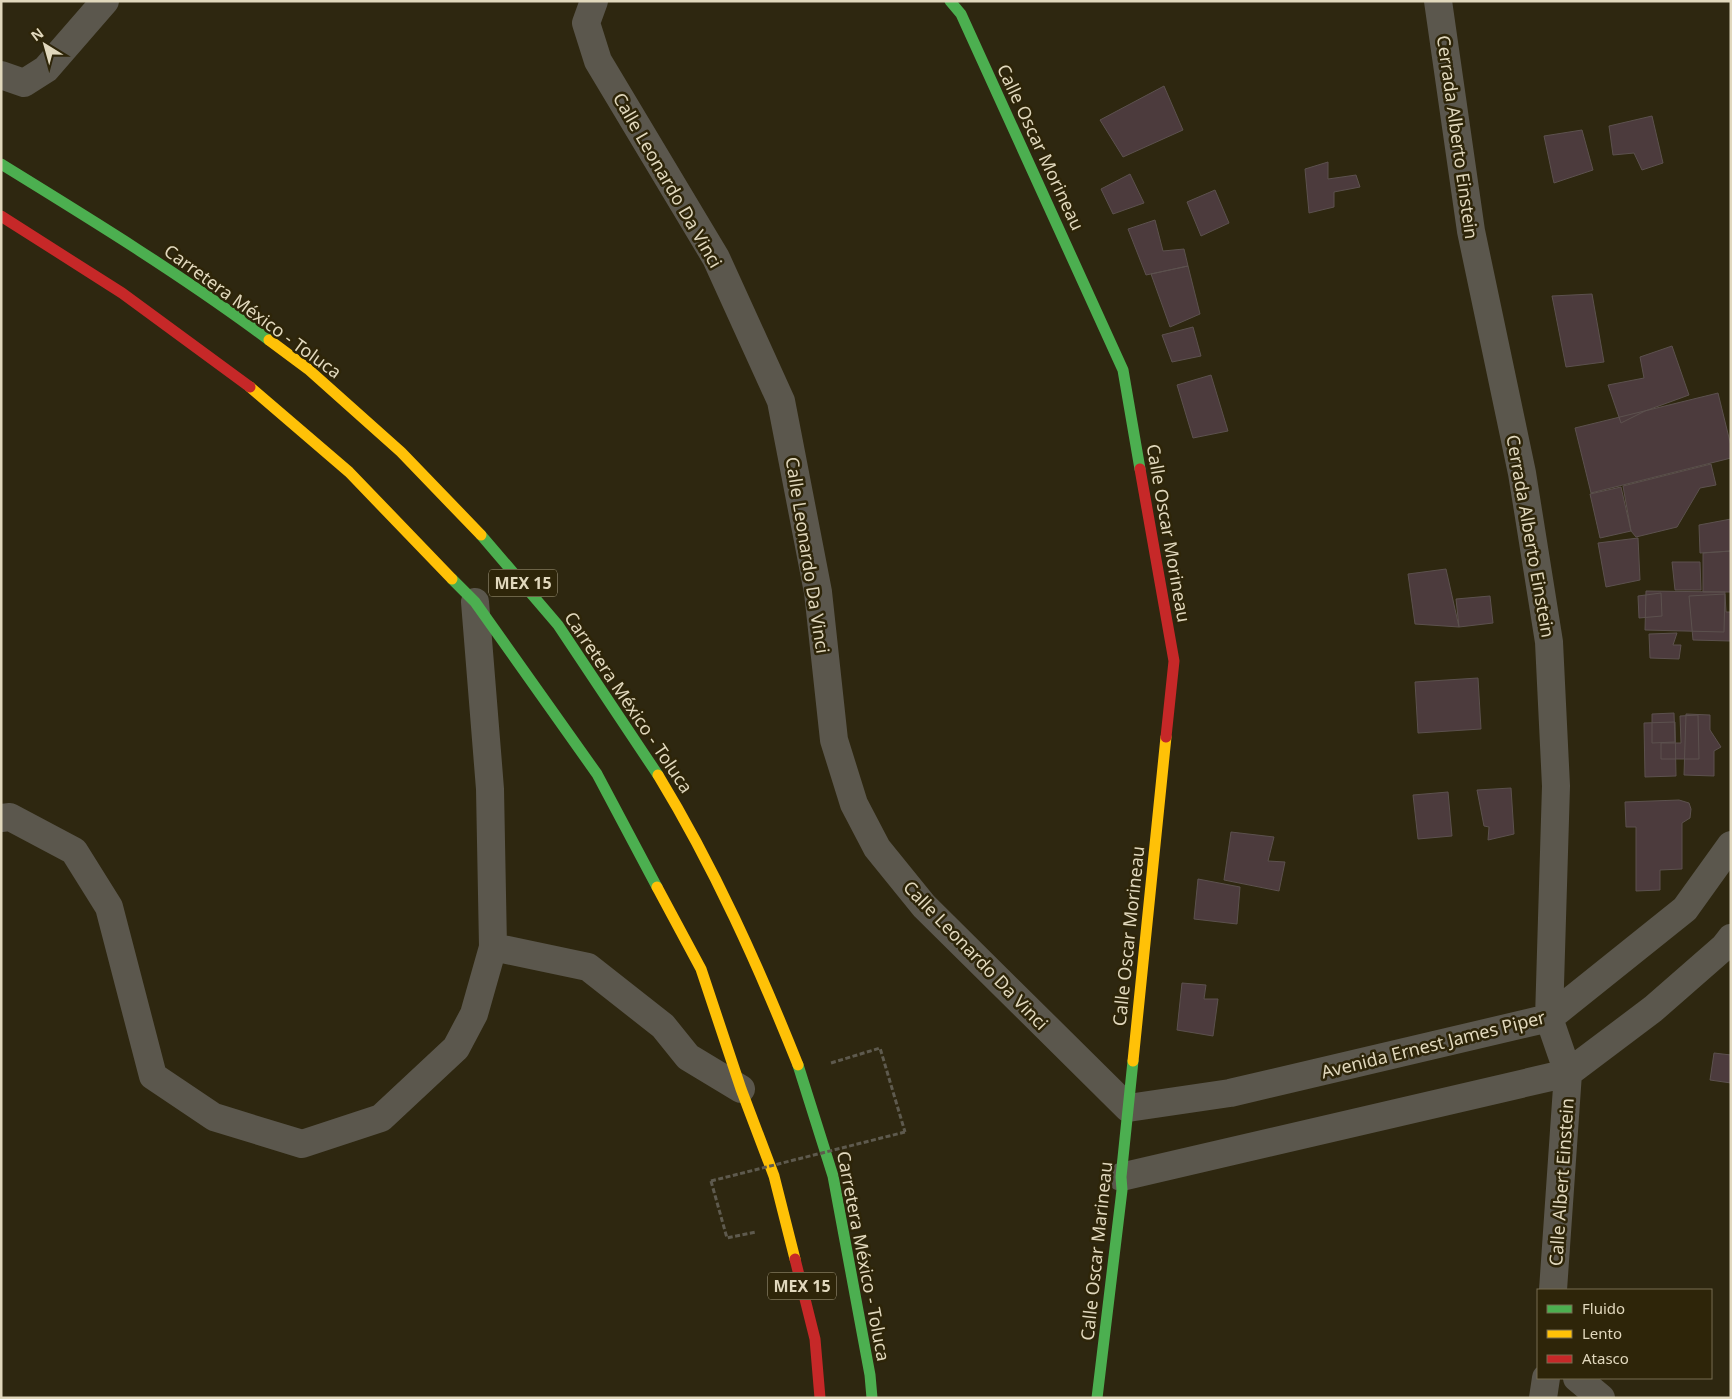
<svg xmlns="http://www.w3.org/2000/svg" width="1732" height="1399" viewBox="0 0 1732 1399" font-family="'Noto Sans',sans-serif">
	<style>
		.building { fill: #4c3b3d; stroke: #5c514e }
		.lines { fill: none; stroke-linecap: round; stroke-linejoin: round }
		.path { stroke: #5e5a4e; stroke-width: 3; stroke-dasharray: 5 2.5; stroke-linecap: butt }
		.street { stroke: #5b574d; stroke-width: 28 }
		.fast { stroke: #4caf50; stroke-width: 11 }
		.slow { stroke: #ffc107; stroke-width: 11 }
		.jam { stroke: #c62828; stroke-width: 11 }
		.path-bridge { stroke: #5e5a4e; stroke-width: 3; stroke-dasharray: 5 2.5; stroke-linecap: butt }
		.labels { text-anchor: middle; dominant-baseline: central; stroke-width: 5; stroke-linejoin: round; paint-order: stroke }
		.shield { fill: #2e2509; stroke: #aba287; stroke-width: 1 }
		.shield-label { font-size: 16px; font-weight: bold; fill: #e1d8bd }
		.street-label { font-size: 18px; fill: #e1d8bd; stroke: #2e2509 }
	</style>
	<rect width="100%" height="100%" fill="#2e2710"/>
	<!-- building -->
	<path class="building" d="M1164 86 1183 130 1123 157 1100 120Z
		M1652 116 1663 163 1642 170 1634 153 1613 155 1609 126Z
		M1582 130 1593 170 1554 183 1544 136Z
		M1328 162V179L1356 175 1360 187 1334 192V207L1309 213 1305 169Z
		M1130 174 1144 203 1113 214 1101 189Z
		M1215 190 1229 223 1201 236 1187 202Z
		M1155 220 1163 251 1184 249 1188 266 1146 275 1128 229Z
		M1188 266 1200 314 1170 327 1151 274Z
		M1592 294 1604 362 1566 367 1552 296Z
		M1193 327 1201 356 1172 362 1162 335Z
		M1672 346 1689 395 1645 411 1621 423 1608 385 1644 378 1640 357Z
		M1211 375 1228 431 1193 438 1177 385Z
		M1718 393 1731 446V458L1591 493 1575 428Z
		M1711 464 1716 485 1700 488 1677 527 1636 537 1631 531 1623 486Z
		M1621 487 1631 531 1600 538 1590 494Z
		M1731 519V551L1700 553 1699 525Z
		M1638 538 1640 580 1606 587 1598 543Z
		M1731 551V592H1703V553Z
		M1672 562H1700L1701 590H1675Z
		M1446 569 1459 627 1415 624 1408 574Z
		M1646 591 1725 592 1724 632 1645 630Z
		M1661 593 1662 616 1639 618 1638 596Z
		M1725 594 1726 612H1731V641L1693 640 1689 596Z
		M1490 596 1493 623 1459 627 1456 599Z
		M1677 633 1673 645H1681L1679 659 1650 658 1649 634Z
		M1478 678 1481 729 1418 733 1415 682Z
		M1674 713 1675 742 1652 743V714Z
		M1686 714 1710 715V730L1721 747 1714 751V776L1684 775Z
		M1698 715 1699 759H1661V743H1681L1680 716Z
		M1675 722 1676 776 1645 777 1644 723Z
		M1511 788 1514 834 1488 840 1489 827 1484 826 1477 790Z
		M1448 792 1452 836 1418 839 1413 795Z
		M1679 800 1689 803 1691 809 1690 818 1682 823V869L1660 870V890L1636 891V827H1626L1625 802Z
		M1231 832 1274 837 1268 861 1285 862 1279 891 1224 880Z
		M1198 879 1240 887 1237 924 1194 919Z
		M1182 983 1206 985 1204 999H1218L1213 1036 1177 1030Z
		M1714 1053 1731 1055V1083L1710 1080Z"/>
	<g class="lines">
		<!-- path -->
		<path class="path" d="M831 1063 880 1048 905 1132
			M711 1181 727 1238 756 1232"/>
		<!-- street -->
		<path class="street" d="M594 1 586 23 598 61 716 258 781 401 818 592 834 740 854 804 877 848 924 906 1128 1108 1230 1093 1549 1018 1685 909 1731 845
			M1438 1 1471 231 1522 473 1549 642 1556 786 1549 1018 1568 1073 1553 1290
			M1 75 24 83 46 69 105 1
			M1 818 10 817 74 851 109 907 153 1076 214 1117 302 1144 381 1118 456 1048 474 1014 493 947 490 789 475 602
			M493 947 588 967 663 1026 688 1057 741 1089
			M1121 1177 1568 1073 1653 1009 1724 947 1731 938
			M1577 1378 1601 1398
			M1543 1398 1546 1378"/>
		<!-- fast -->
		<path class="fast" d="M950 1 961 14 1123 370 1140 469
			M1 164C92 220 183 276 269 340
			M481 535 558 625 658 775
			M452 579 475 602 597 774 657 887
			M798 1065 833 1176 870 1375 872 1398
			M1097 1398 1122 1190 1121 1177 1133 1061"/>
		<!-- slow -->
		<path class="slow" d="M269 340 308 369 401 452 481 535
			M250 387 349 472 452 579
			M658 775C714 867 758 965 798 1065
			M657 887 701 969 741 1089 774 1176 795 1259
			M1133 1061 1166 737"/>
		<!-- jam -->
		<path class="jam" d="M1 216 122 293 250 387
			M1140 469 1174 661 1166 737
			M795 1259 815 1339 820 1398"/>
		<!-- path-bridge -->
		<path class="path-bridge" d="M711 1181 905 1132"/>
	</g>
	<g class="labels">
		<!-- shield labels -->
		<g class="shield">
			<rect x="489" y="569.5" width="68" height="27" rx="4"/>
			<rect x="768" y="1272.5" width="68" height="27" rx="4"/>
		</g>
		<g class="shield-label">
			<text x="523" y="583">MEX 15</text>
			<text x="802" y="1286">MEX 15</text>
		</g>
		<!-- street labels -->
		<g class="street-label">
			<text transform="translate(1458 137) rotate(82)">Cerrada Alberto Einstein</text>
			<text transform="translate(1041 147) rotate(65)">Calle Oscar Morineau</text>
			<text transform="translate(668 180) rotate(60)">Calle Leonardo Da Vinci</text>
			<text transform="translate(253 311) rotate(36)">Carretera México - Toluca</text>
			<text transform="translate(1169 533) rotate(80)">Calle Oscar Morineau</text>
			<text transform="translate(1531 536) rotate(80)">Cerrada Alberto Einstein</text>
			<text transform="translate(808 555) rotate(81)">Calle Leonardo Da Vinci</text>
			<text transform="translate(629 702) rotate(56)">Carretera México - Toluca</text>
			<text transform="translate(1128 936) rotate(-84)">Calle Oscar Morineau</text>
			<text transform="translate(976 955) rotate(46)">Calle Leonardo Da Vinci</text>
			<text transform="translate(1433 1044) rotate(-14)">Avenida Ernest James Piper</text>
			<text transform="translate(1561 1182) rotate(-86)">Calle Albert Einstein</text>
			<text transform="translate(1096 1251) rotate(-84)">Calle Oscar Marineau</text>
			<text transform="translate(864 1256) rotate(79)">Carretera México - Toluca</text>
		</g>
	</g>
	<!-- border -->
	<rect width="1732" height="1399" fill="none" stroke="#e1d8bd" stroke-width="5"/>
	<!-- legend -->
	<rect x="1537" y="1289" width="175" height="90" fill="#2e2509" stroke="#766d51"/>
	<rect x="1547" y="1305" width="25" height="8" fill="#4caf50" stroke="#766d51"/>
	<text x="1582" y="1314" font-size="15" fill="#e1d8bd">Fluido</text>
	<rect x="1547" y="1330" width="25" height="8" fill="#ffc107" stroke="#766d51"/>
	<text x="1582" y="1339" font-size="15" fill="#e1d8bd">Lento</text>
	<rect x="1547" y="1355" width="25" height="8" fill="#c62828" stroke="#766d51"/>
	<text x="1582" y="1364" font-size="15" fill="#e1d8bd">Atasco</text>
	<!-- north arrow -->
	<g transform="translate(45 45) rotate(323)" stroke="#2e2509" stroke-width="4" paint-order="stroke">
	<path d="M0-4L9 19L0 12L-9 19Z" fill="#e1d8bd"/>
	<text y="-8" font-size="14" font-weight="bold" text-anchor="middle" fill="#e1d8bd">N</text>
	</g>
</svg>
